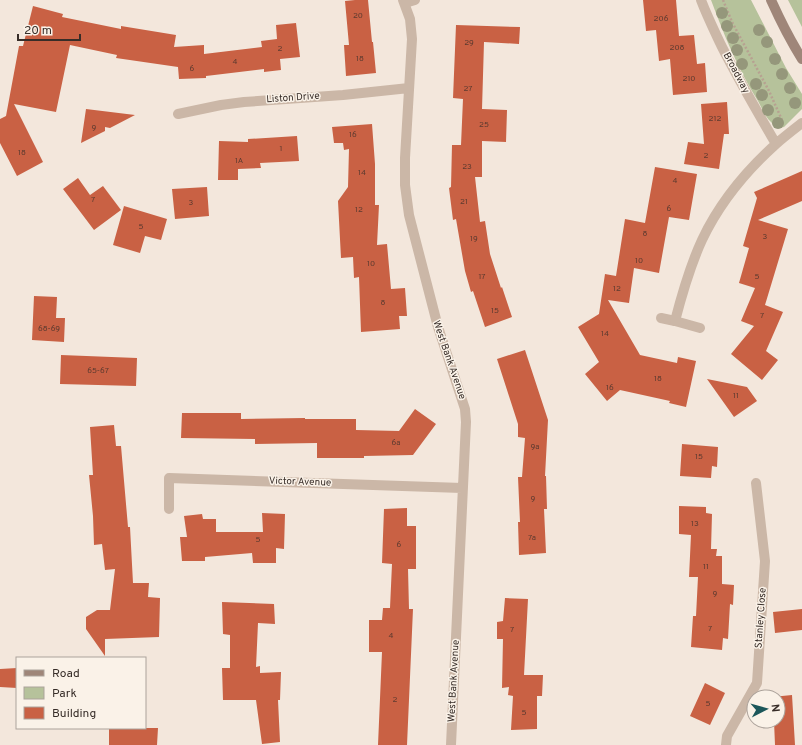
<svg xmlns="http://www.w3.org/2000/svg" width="802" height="745" viewBox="0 0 802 745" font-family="Overpass,sans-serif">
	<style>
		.green { fill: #b6c29b }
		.building { fill: #c96144 }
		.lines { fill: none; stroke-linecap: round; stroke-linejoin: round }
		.path { stroke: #b7a191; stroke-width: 2.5; stroke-dasharray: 2 2; stroke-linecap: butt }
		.lane { stroke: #cbb7a7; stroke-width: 10 }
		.street { stroke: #cbb7a7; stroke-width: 10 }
		.secondary { stroke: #9f8679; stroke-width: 10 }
		.tree { fill: #95977b }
		.labels { text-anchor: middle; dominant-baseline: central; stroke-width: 3; stroke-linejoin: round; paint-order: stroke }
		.number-label { font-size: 8px; fill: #5c3a2f }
		.street-label { font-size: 10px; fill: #372d28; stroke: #faf2e8 }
	</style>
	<rect width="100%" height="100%" fill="#f3e7dc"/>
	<!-- green -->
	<path class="green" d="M711 0H751L786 68 802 94V109L784 127C779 128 774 126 771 122 765 117 762 108 758 101 738 69 724 35 711 0Z
		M788 0H802V27Z"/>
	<!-- building -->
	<path class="building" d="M355 0H368L372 42H373L376 73 346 76 344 45H349L345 1Z
		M643 0H676L679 36 694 35 697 64 705 63 707 92 673 95 670 59 659 61 656 30 646 31Z
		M33 6 63 14 62 17 121 29V26L176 35 174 47 204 45V54L262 47 261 41 277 39 276 25 296 23 300 57 280 59 281 70 264 72V69L206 76V78L179 79 178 67 116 58 117 55 70 45 56 112 14 104 43 162 17 176 0 143V119L6 116 19 46H23Z
		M456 25 520 27 519 44 484 42 482 109 507 110 506 142 482 141V177H475L480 222 485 221 490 254 501 288 502 287 512 317 485 327 473 291 471 292 465 271 456 219 453 220 449 188 451 187 452 145H461L463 99 453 98Z
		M727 102 729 134H724L719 169 684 164 688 142 704 144 701 104Z
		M86 109 135 115 110 128 105 127V131L81 143Z
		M372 124 375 164V205H379L377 245 387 244 391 289 405 288 407 316H399L400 329 361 332 359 277 354 278 353 257 341 258 338 201 348 187 349 149 344 150 343 143H334L332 127Z
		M297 136 299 161 260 163 261 168 238 169V180H218L219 141 248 142V139Z
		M655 167 697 174 689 220 669 217 659 273 634 268 629 303 608 300 640 355 677 363 678 357 696 361 686 407 669 403 670 401 620 390 607 401 585 374 599 362 578 327 599 314 605 274 616 276 625 219 645 223Z
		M802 171V201L758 220 788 229 765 305 783 312 766 351 778 360 762 380 731 354 754 326 741 321 755 288 739 283 749 248 743 246 757 198 754 192Z
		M78 178 90 195 103 186 121 210 94 230 63 189Z
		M207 187 209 216 175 219 172 189Z
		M124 206 167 219 161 240 145 236 140 253 113 245Z
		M34 296 57 297 56 318H65L64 342 32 340Z
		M525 350 548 420 545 476H546L547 509H544L546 553 519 555 518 522H520L518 477H522L525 438 518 437V424L497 359Z
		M61 355 137 358 136 386 60 384Z
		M707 379 747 387 757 401 734 417Z
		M415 409 436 424 413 455 364 456V458H317V443L255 444V439L181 438 182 413H241V419L305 418V419H356V430L399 431Z
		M114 425 116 446H121L128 527H130L133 583H149L148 597 160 598 159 637 105 639V656L86 629V617L97 610H110L115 569 105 570 102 544 94 545 93 516 89 475H93L90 427Z
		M682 444 718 447 717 467 712 466 711 478 680 476Z
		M679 506 706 507V513L712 514 711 549H717L716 556H722V584L734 585 733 605 730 604 728 639 723 638 722 650 691 647 693 616H696L698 577H689L691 535 679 534Z
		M407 508V526H416V569H408L409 609H413L407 745H378L382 652H369V620H382L383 608H390L392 564 382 563 384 509Z
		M262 513 285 514 284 549 276 548V563H253L252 553 205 557V561H182L180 537H187L184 516 202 514 203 519H216V532H263Z
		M505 598 528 599 524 675H543L542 696H537V729L511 730 513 696 508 695 509 687 502 688 503 639H497V622L503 621Z
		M222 602 274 604 275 624 258 623 256 667 260 666V673L281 672 280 700H278L280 742 262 744 256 700H223L222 668H230V635L223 634Z
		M802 609V630L775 633 773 612Z
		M17 668V688L0 687V669Z
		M705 683 725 693 710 725 690 716Z
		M792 695 795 745H775L774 721H778V697H772Z
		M109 728H158L157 745H109Z"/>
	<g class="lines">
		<!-- path -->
		<path class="path" d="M723 0 732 22 769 91 782 120"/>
		<!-- lane -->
		<path class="lane" d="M661 318 675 321"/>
		<!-- street -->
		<path class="street" d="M403 0 410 19 412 39 405 158V185L409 215 438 327 465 409 466 422 451 745
			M701 0C707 16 714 30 721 45 738 79 757 111 776 144
			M405 3 415 0
			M178 114 221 105 244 102 343 95 409 88
			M700 328 675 321C682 294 690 266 702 240 719 204 746 171 776 144 784 137 793 130 802 123
			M169 509V478L462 488
			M726 745 727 736 757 683 765 561 756 483"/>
		<!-- secondary -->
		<path class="secondary" d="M771 0C780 20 790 40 802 59"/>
	</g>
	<!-- trees -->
	<g class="tree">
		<circle cx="722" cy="13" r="6"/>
		<circle cx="727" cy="26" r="6"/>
		<circle cx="759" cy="30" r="6"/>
		<circle cx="733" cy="38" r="6"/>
		<circle cx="767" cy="42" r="6"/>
		<circle cx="737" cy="50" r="6"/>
		<circle cx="775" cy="59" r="6"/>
		<circle cx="742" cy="64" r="6"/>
		<circle cx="782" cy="74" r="6"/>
		<circle cx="756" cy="84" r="6"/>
		<circle cx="790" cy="88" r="6"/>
		<circle cx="762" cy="95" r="6"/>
		<circle cx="795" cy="103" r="6"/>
		<circle cx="768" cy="110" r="6"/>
		<circle cx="778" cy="123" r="6"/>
	</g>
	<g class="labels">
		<!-- number labels -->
		<g class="number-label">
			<text x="358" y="16">20</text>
			<text x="661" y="19">206</text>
			<text x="469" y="43">29</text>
			<text x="677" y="48">208</text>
			<text x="280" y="49">2</text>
			<text x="360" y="59">18</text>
			<text x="235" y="62">4</text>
			<text x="192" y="69">6</text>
			<text x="689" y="79">210</text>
			<text x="468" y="89">27</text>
			<text x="715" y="119">212</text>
			<text x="484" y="125">25</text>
			<text x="94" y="128">9</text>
			<text x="353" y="135">16</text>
			<text x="281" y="149">1</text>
			<text x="22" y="153">18</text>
			<text x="706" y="156">2</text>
			<text x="239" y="161">1A</text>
			<text x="467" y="167">23</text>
			<text x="362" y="173">14</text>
			<text x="675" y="181">4</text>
			<text x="93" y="200">7</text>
			<text x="464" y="202">21</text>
			<text x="191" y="203">3</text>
			<text x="669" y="209">6</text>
			<text x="359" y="210">12</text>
			<text x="141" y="227">5</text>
			<text x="645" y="234">8</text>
			<text x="765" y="237">3</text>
			<text x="474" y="239">19</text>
			<text x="639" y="261">10</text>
			<text x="371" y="264">10</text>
			<text x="482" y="277">17</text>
			<text x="757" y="277">5</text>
			<text x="617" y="289">12</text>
			<text x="383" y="303">8</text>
			<text x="495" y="311">15</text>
			<text x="762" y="316">7</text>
			<text x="49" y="329">68-69</text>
			<text x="605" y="334">14</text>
			<text x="98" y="371">65-67</text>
			<text x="658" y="379">18</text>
			<text x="610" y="388">16</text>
			<text x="736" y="396">11</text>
			<text x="396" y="443">6a</text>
			<text x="535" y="447">9a</text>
			<text x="699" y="457">15</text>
			<text x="533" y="499">9</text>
			<text x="695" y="524">13</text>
			<text x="532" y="538">7a</text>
			<text x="258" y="540">5</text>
			<text x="399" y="545">6</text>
			<text x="706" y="567">11</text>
			<text x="715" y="594">9</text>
			<text x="710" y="629">7</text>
			<text x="512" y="630">7</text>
			<text x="391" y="636">4</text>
			<text x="395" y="700">2</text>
			<text x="708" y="704">5</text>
			<text x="524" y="713">5</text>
		</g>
		<!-- street labels -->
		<g class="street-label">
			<text transform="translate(736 73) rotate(62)">Broadway</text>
			<text transform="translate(293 98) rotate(-4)">Liston Drive</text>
			<text transform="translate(449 360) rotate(71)">West Bank Avenue</text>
			<text transform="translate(300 482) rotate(2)">Victor Avenue</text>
			<text transform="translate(761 618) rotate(-86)">Stanley Close</text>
			<text transform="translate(454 681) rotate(-87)">West Bank Avenue</text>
		</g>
	</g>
	<!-- legend -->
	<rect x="16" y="657" width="130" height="72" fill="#faf2e8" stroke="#aca39b"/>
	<rect x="24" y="670" width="20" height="6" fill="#9f8679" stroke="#aca39b"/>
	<text x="52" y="677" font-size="12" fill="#372d28">Road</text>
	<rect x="24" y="687" width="20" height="12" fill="#b6c29b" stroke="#aca39b"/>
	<text x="52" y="697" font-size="12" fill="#372d28">Park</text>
	<rect x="24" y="707" width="20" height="12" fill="#c96144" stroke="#aca39b"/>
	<text x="52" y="717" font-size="12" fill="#372d28">Building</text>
	<!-- north arrow -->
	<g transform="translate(766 709) rotate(84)"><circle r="19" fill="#faf2e8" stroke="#aca39b"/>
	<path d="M0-3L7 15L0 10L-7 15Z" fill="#1c575a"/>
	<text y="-6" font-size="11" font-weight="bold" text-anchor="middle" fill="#372d28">N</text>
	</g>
	<!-- scale -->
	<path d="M18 34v6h62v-6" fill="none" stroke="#372d28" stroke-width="2"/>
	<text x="24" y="34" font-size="12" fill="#372d28" stroke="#faf2e8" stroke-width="3" paint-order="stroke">20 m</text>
</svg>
